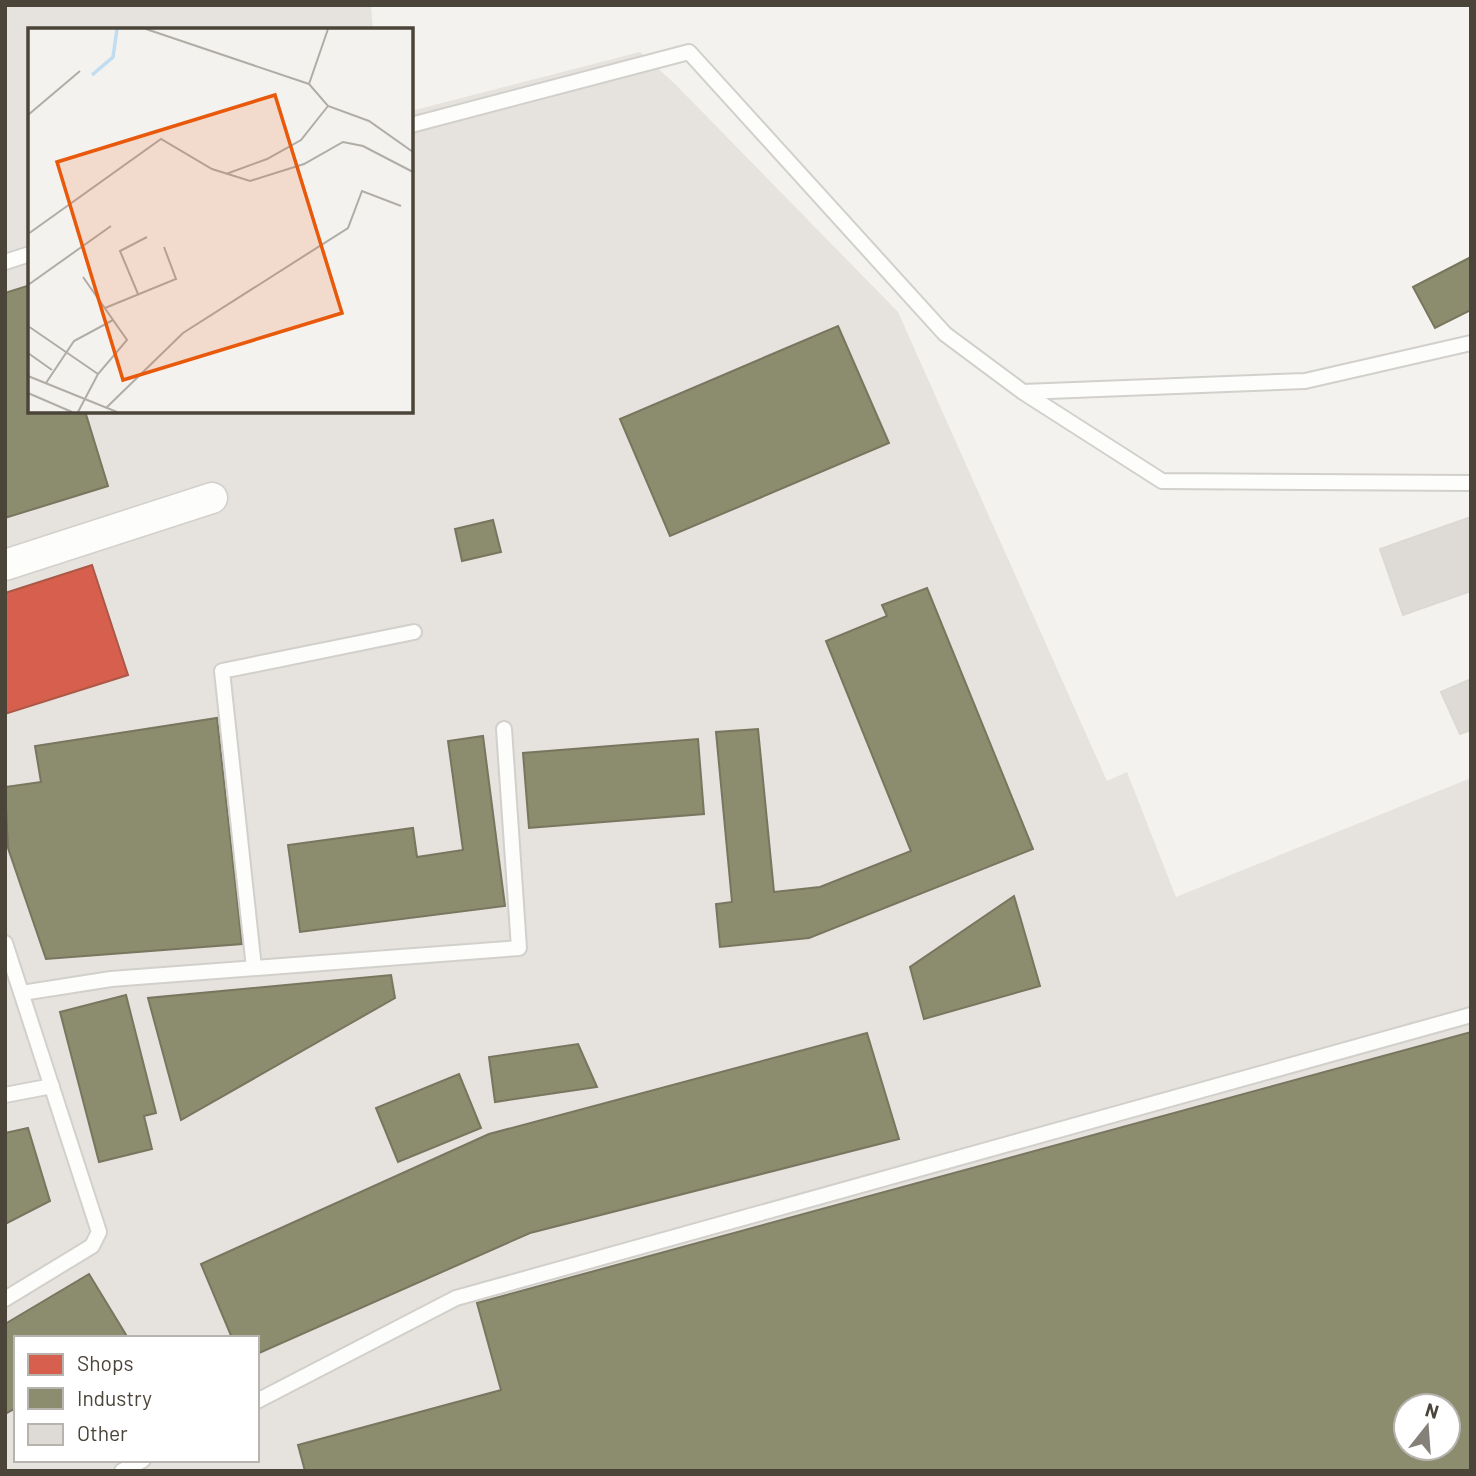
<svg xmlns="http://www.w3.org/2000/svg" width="1476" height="1476" viewBox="0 0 1476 1476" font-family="Barlow,sans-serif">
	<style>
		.industrial { fill: #e6e2de; fill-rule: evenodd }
		.shops { fill: #d6604d; stroke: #ac5847; stroke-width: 2 }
		.industry { fill: #8c8c6e; stroke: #78765e; stroke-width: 2; fill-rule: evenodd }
		.building { fill: #dedbd6; stroke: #dcd9d4; stroke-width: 2 }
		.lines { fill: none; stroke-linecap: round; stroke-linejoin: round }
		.service-casing { stroke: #d2d0cb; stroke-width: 18 }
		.minor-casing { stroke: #d2d0cb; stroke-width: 33 }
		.service { stroke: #fdfdfc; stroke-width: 14 }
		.minor { stroke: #fdfdfc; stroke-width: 30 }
		.inset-river { fill: none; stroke: #c0ddf1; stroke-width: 3.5 }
		.inset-road { fill: none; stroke: #b0aca6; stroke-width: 2 }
		.view { fill: #e8590c; fill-opacity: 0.15; stroke: #e8590c; stroke-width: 3.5 }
		.inset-edge { fill: none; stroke: #4b4439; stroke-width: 3.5 }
	</style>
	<rect width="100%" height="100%" fill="#f4f2ee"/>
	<!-- industrial -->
	<path class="industrial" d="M5 5H371L373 30H30V411H411V111L640 52 675 84 898 312 1107 781 1127 772 1176 897 1471 778V1471H5ZM16 1338H257V1460H16ZM1406 1406H1448V1448H1406Z"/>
	<!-- shops -->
	<path class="shops" d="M92 565 128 675 5 714V593Z"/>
	<!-- industry -->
	<path class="industry" d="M1471 257V310L1435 328 1413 287Z
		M30 285V411H85L108 486 5 518V293Z
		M838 326 889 443 670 536 620 419Z
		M493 520 501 552 462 561 455 529Z
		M927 588 1033 849 809 938 720 947 716 904 732 902 716 732 758 729 774 892 820 887 911 851 826 641 887 616 882 605Z
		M217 718 242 944 46 959 8 848 5 787 41 782 35 746Z
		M483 736 505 906 300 932 288 845 413 828 417 857 463 850 448 741Z
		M698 739 704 814 529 828 523 753Z
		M1014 896 1040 986 924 1019 910 967Z
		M391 975 395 998 181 1120 148 998Z
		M126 995 156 1113 144 1116 152 1149 99 1162 60 1012Z
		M1471 1032V1471H305L298 1445 501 1390 477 1303ZM1406 1406H1448V1448H1406Z
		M867 1033 899 1139 530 1233 257 1354V1338H232L201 1264 489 1134Z
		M578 1044 597 1087 495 1102 489 1057Z
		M459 1074 481 1128 398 1162 376 1108Z
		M28 1128 50 1201 5 1224V1133Z
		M89 1274 128 1338H16V1408L5 1414V1324Z"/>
	<!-- building -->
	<path class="building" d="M1471 517V591L1403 615 1380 549Z
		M1471 679V730L1460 734 1441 692Z"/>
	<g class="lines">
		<!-- service casing -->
		<g class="service-casing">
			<path id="service" d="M411 125 689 52 945 334 1023 392 1162 481 1471 483
				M5 262 30 254
				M1023 392 1305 381 1471 343
				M5 943 99 1232 92 1246 5 1299
				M254 968 222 671 414 632
				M22 993 111 979 519 948 504 729
				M5 1095 52 1086
				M257 1401 456 1298 1471 1015
				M122 1471 143 1460"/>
		</g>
		<!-- minor casing -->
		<g class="minor-casing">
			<path id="minor" d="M5 565 212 498"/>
		</g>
		<!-- service -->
		<use href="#service" class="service"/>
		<!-- minor -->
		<use href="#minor" class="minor"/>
	</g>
	<!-- overview -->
	<g transform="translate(28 28)">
		<rect width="385" height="385" fill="#f4f2ee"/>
		<path class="inset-river" d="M64 47 85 29 89 1"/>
		<path class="inset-road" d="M118 1 281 56M300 1 281 56 300 78 341 93 385 124M0 87 52 43M198 146 239 131 273 112 300 78M0 206 133 111 184 141 222 153 276 136 315 114 335 118 385 144M0 257 83 198M110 266 92 223 119 209M77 280 148 251 136 219M0 298 70 346M0 325 24 342M0 348 89 384M18 355 46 313 85 292M0 365 44 384M78 380 155 305 320 200 334 163 373 178M50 384 70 346 99 312 55 249"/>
		<path class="view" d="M247 67 314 285 95 352 29 134Z"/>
		<rect width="385" height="385" class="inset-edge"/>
	</g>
	<!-- border -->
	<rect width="1476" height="1476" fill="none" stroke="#4b4439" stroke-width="14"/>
	<!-- legend -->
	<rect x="14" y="1336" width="245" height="126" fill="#ffffff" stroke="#b7b4b0" stroke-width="2"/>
	<rect x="28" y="1354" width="35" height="21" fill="#d6604d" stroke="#b7b4b0" stroke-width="2"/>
	<text x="77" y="1371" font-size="21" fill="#4b4439">Shops</text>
	<rect x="28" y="1388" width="35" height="21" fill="#8c8c6e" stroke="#b7b4b0" stroke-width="2"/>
	<text x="77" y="1406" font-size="21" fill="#4b4439">Industry</text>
	<rect x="28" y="1424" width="35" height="21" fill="#dedbd6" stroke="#b7b4b0" stroke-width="2"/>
	<text x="77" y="1441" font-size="21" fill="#4b4439">Other</text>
	<!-- north arrow -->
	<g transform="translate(1427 1427) rotate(17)"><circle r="33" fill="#ffffff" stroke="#b7b4b0" stroke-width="2"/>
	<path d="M0-5L12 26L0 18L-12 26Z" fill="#868178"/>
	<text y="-10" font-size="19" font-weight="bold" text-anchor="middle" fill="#4b4439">N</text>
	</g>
</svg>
